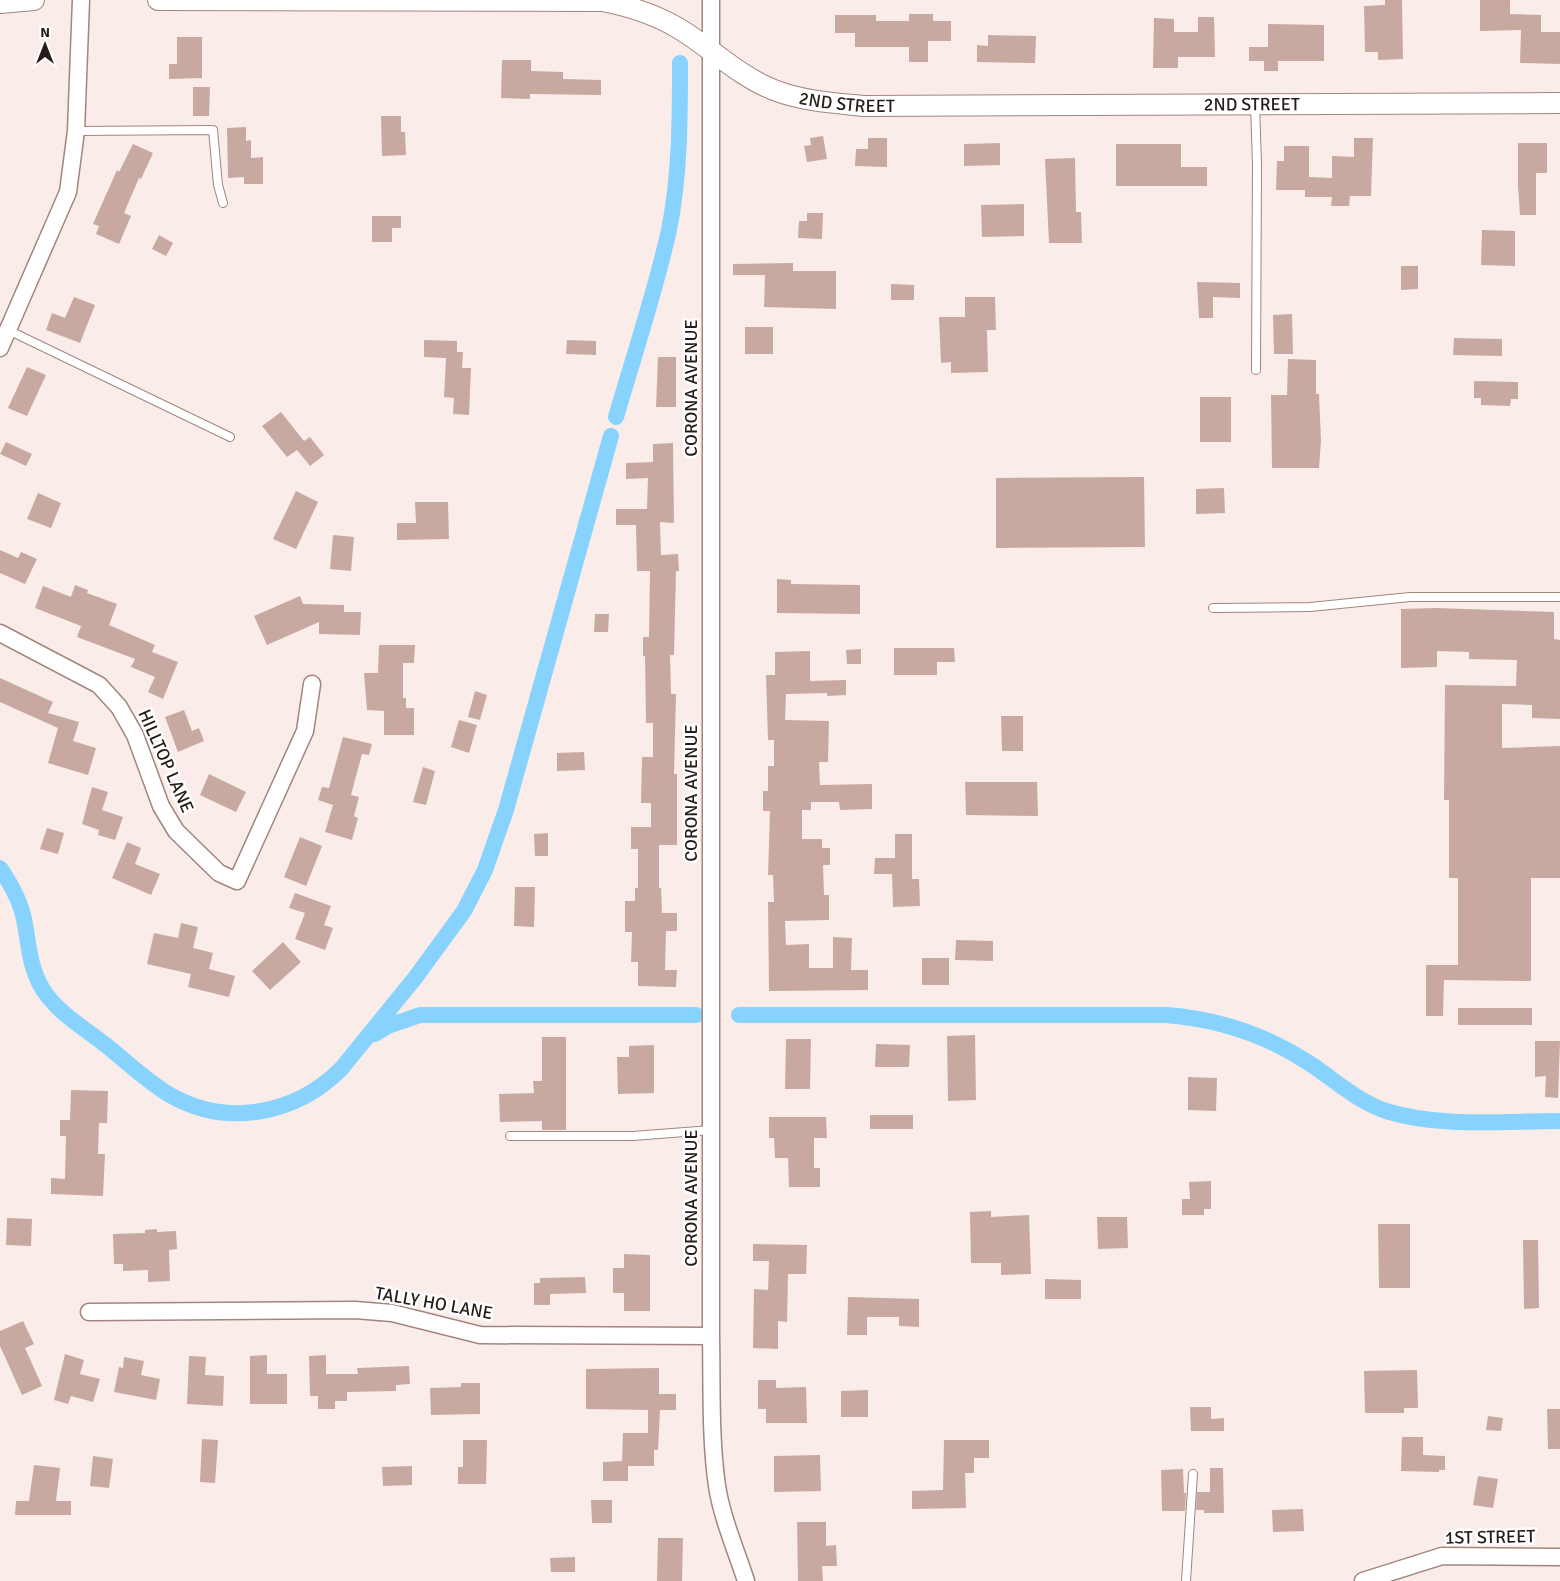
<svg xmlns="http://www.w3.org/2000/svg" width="1560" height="1581" viewBox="0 0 1560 1581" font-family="Signika,sans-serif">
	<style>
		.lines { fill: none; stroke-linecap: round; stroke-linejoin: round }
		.canal { stroke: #87d3fd; stroke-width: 16 }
		.building { fill: #c8a9a1 }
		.service-casing { stroke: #a3857d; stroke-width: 10 }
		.minor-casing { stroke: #a3857d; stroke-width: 19 }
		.tertiary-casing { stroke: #a3857d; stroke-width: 22 }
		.service { stroke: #fff; stroke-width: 8 }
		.minor { stroke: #fff; stroke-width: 16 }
		.tertiary { stroke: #fff; stroke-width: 20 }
		.labels { text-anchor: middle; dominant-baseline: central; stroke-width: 5; stroke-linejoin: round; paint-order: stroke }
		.street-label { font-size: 18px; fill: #261b18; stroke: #fff }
	</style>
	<rect width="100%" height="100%" fill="#faede9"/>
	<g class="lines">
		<!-- canal -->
		<path class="canal" d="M616 417C634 355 655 293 669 230 680 175 680 119 680 63
			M0 868C11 884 20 900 24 919 29 944 29 966 42 988 57 1013 86 1029 107 1046 128 1063 148 1082 170 1095 227 1128 296 1114 341 1069L415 978 464 911 485 870 506 810 611 436
			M739 1015H1166C1219 1019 1267 1035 1312 1065 1336 1081 1357 1101 1386 1111 1441 1128 1503 1121 1560 1121
			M375 1034 388 1026 420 1015H696"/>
	</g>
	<!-- building -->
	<path class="building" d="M1385 0H1402L1403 59 1378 60V52H1365L1364 6 1385 5Z
		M1480 0H1510V14L1541 15V32H1560V64L1520 63 1521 30 1480 31Z
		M909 14H933V21H951V41H928V62H909V47H855V33H835V15H876V21H909Z
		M1198 17H1214L1215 57H1178V68H1153L1154 18 1174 19V32H1198Z
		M1268 24 1324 25V61H1278V71H1264V61H1249V47H1268Z
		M988 35 1036 36 1035 63 977 62V45L988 46Z
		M177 37H202V78L169 79V64H177Z
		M502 60H531V71L563 72V79L601 80V95L530 94V99L501 98Z
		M193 87H210L209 116H193Z
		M381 116H401V132H405L406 155 382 156Z
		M246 127V141L251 140V158L263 157V184H244V177L228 178 227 128Z
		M823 136 827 159 807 162 804 146 811 145 810 138Z
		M868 138H887V167L855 166 856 149H868Z
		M1354 138H1373L1371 196H1350L1349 206H1331L1332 197H1305V190H1276L1277 161H1284V146H1309V177L1332 178V156L1354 157Z
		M1000 143V165L964 166V144Z
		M1518 143H1547V173H1536V215H1520L1518 186Z
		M133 144 153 153 141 179 139 178 124 213 131 216 119 244 96 234 99 226 93 224 117 170 119 172Z
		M1116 144H1181V167H1207V186H1116Z
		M1075 158 1076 212H1081L1082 243H1049L1045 159Z
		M1024 204V236L982 237 981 205Z
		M807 213H823L822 239 798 238 799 221H807Z
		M372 216H401V228H392V242H372Z
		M1482 230 1515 231V266L1481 265Z
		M159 235 173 243 166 256 152 249Z
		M793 263V271H836V309L764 307 765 275H733V264Z
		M1401 266H1418V289L1401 290Z
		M1197 282 1240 283V298L1213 297V318H1199Z
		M891 284 914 285V300H891Z
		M74 297 95 305 80 343 46 330 52 313 65 318Z
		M965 297H995L996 330H987L988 372 951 373V362L941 363 939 317H965Z
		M1292 314 1293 354H1274L1273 315Z
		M745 327H773V354H745Z
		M1454 338 1502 339V356L1453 355Z
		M424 340 457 341V352H463L462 368H471L469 415 453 414 454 398 444 397 446 358 424 357Z
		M567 340 596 341V355L566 354Z
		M658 357H676V407H656Z
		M1288 359 1316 360V394H1319L1321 441 1319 468H1272L1271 395H1287Z
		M27 367 46 375 27 416 8 408Z
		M1474 381 1518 382V399H1511L1510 406 1481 405V398H1474Z
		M1200 397H1231V442H1200Z
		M281 412 304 441 310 437 324 455 310 466 297 450 287 457 262 426Z
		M6 442 32 454 26 466 0 454Z
		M673 443 674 523 660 522 661 555 678 554 679 571H676L674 655H670L671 694H676L674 774H677V845H659V888H661L662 913H677V931H666L665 970H677L676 987 638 986V962H631L632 932H625V901H635V888H638V849H631V827H651V803H641L642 757H653V723H646L645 656H643V637H649L650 571H637L636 525H616V509H647L648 478 626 479V463L653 462V444Z
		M1144 477 1145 547 996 548V478Z
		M1224 488 1225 513 1196 514V489Z
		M296 491 318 502 296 549 273 539Z
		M38 493 61 503 51 528 27 519Z
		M415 502H448L449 539 397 540V523H416Z
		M333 535 354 537 351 571 330 569Z
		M0 550 18 558 21 552 37 559 25 584 0 573Z
		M777 579 791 580V584L860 585V614L777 613Z
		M75 585 88 590 87 593 117 604 109 625 155 645 152 652 178 662 163 699 148 692 155 677 131 667 135 659 77 637 81 626 35 608 43 586 71 597Z
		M300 596 303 604 344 605V612H361L360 635 319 634V622L267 645 254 616Z
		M1436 608 1554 612V639L1560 640V719L1532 718V705L1502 704V748L1560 746V878H1531V981L1444 980 1443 1016H1426V965H1458V878H1449V800H1444L1445 685 1516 686 1517 660 1469 659V652L1437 651V667L1401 668V609Z
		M595 614H609L608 632H594Z
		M379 645H415L414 663H403V698H406V708H414V735H384V711L367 710 364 673H378Z
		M894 648H954L955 662H937V675H894Z
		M861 649V664H847L846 650Z
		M810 651V681L846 680V695L827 696V693L786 694 785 720 829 721 828 762H819L820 785 872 784V809L840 810 839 802H811V810H802V839H822V848H830V865H823L824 895H829V920L785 921 786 945 809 944V968H833V937L852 938 851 970H868V990L769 991 768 902H774L773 875H768L770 811H763V791H768V766H774V740H768L766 675H775V652Z
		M0 678 53 702 48 713 79 722 73 741 96 748 88 775 48 763 58 728 0 702Z
		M475 691 487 695 480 720 468 717Z
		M184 710 192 731 199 728 204 741 178 752 165 717Z
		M1001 716H1023V751H1002Z
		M459 720 477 725 469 753 451 747Z
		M343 737 372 744 369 755 362 754 351 795 359 797 354 816 358 818 352 840 325 832 333 805 318 800 322 787 329 788Z
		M584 752 585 770 557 771V753Z
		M423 767 435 771 426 805 413 802Z
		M209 774 246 792 236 812 200 795Z
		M965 782H1037L1038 816 966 815Z
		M92 787 108 792 102 810 123 817 115 840 98 835 99 830 82 824Z
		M47 828 64 833 58 854 40 849Z
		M548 833V856H535L534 834Z
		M895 834H912V879H919L920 906 893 907 892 874H874L875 858H895Z
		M300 837 322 846 306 886 284 877Z
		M127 842 141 848 135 864 160 874 151 895 112 878Z
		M515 887H535L534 927 514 926Z
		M295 893 331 906 324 925 333 928 325 950 295 939 305 913 289 908Z
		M181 923 198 927 193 948 213 953 209 969 235 976 229 997 188 987 191 974 147 964 154 933 178 938Z
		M956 940 993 941V961L955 960Z
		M283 942 301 962 270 990 252 971Z
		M922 958H949V985H922Z
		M1458 1008H1532V1025H1458Z
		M975 1035 976 1100 948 1101 947 1036Z
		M542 1037H566V1130H542V1121L500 1122 499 1094 534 1093 533 1081H542Z
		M786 1039H811L810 1089H785Z
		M1535 1041H1560L1558 1098 1545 1097 1546 1076 1535 1077Z
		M876 1044 910 1045 909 1067H875Z
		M654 1045V1093L618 1094 617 1057H629V1046Z
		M1188 1077 1217 1078 1216 1111 1188 1110Z
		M71 1090 108 1091 107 1123H99L98 1154H105L103 1196 51 1194V1178L65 1179 66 1136H60V1120H70Z
		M870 1115H913V1129H870Z
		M769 1117H826L827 1138H814V1168H820V1187H789L788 1158H775L774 1138H769Z
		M1211 1181V1209H1204V1215H1182V1199H1190L1189 1182Z
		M991 1211V1217L1029 1215 1031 1274 1001 1275V1263H971L970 1212Z
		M1097 1217H1127L1128 1248 1098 1249Z
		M7 1218 32 1219 31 1246 6 1245Z
		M1378 1224H1410V1288H1379Z
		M157 1229V1232L176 1231 177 1249 169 1250 170 1281 148 1282V1270L123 1271V1264H114L113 1234 145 1233V1230Z
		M1523 1240H1538L1539 1308 1524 1309Z
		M753 1244 807 1245 806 1274H788L787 1322 778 1321V1349L753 1348 754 1289 768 1290 769 1261H753Z
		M624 1254 650 1255V1311H624V1293H613V1268H624Z
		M585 1277 586 1293 550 1294V1305H534V1283H540V1278Z
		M1045 1279 1081 1280V1299H1045Z
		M848 1297 919 1299V1327L899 1326V1317H867V1335H847Z
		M23 1321 34 1344 25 1348 42 1386 22 1395 0 1346V1331Z
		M65 1354 84 1360 80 1374 100 1379 93 1402 71 1396 68 1404 54 1400Z
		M267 1355V1374H287V1404H250V1356Z
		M326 1355V1374H358L357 1368 409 1366 410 1384 396 1385V1391L347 1392V1401H335V1409H318V1396H310L309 1356Z
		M189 1356 206 1357 205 1375 224 1376 223 1406 187 1404Z
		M124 1357 144 1361 141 1375 160 1379 156 1400 114 1392 119 1367 123 1368Z
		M659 1368V1394H676V1410H660L658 1450H654V1466H628V1481H603V1462L622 1461 623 1433H648V1410L586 1409V1369Z
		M1417 1370 1418 1408H1404V1413H1365L1364 1371Z
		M758 1380H776V1388L806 1387 807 1423H766V1409H758Z
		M461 1383H480V1414L431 1415 430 1388 461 1387Z
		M868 1390V1417H841V1391Z
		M1190 1407H1211V1419L1224 1418V1431H1191Z
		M1547 1409H1560V1449H1548Z
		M1488 1416 1503 1418 1501 1431 1486 1430Z
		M1402 1437H1423V1455L1445 1456V1470H1439V1472L1401 1471Z
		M202 1439 218 1440 215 1483 200 1482Z
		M463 1440H487L486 1484H458V1467H463Z
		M944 1440H989V1458H974V1473H965L966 1508 912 1509V1491L943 1490Z
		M820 1455 821 1491 774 1492V1456Z
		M93 1456 113 1459 109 1488 90 1486Z
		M34 1465 60 1468 56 1501H71V1515H15L16 1501H29Z
		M412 1466V1485L383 1486 382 1467Z
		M1210 1468H1223L1224 1513H1204V1510H1196L1197 1492H1210Z
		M1183 1469 1184 1493H1186L1185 1511H1162L1161 1470Z
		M1478 1476 1498 1479 1493 1508 1473 1505Z
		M591 1500H612V1523H592Z
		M1303 1509 1304 1531 1273 1532 1272 1510Z
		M797 1522H826V1546L836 1545 837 1566H822L823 1581H798Z
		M658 1538H683L682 1581H657Z
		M575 1557V1572H551L550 1558Z"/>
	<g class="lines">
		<!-- service casing -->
		<g class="service-casing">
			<path id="service" d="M1255 105 1257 164 1256 370
				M76 131 213 130 218 185 223 203
				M8 330 230 437
				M1213 608 1310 607 1410 597H1560
				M510 1136H633L711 1130
				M1186 1581 1193 1474"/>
		</g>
		<!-- minor casing -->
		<g class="minor-casing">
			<path id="minor" d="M711 0V1336C712 1385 710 1437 717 1486 722 1518 736 1550 746 1581
				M0 348 68 192 76 131 81 0
				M0 633 99 685 119 707 135 735 161 806 176 831 219 873 237 881 305 731 312 684
				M89 1312 355 1310 392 1313 480 1335 711 1336
				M1363 1581 1442 1556 1560 1557"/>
		</g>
		<!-- tertiary casing -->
		<g class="tertiary-casing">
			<g id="tertiary">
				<path id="s1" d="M158 0 602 1C629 6 654 14 678 28 710 47 738 76 774 90 802 101 833 103 863 106L1560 103"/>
				<path d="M0 3 34 0"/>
			</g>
		</g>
		<!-- service -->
		<use href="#service" class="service"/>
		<!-- minor -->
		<use href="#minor" class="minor"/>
		<!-- tertiary -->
		<use href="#tertiary" class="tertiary"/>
	</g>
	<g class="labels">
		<!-- street labels -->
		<g class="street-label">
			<text stroke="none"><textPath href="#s1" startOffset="714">2ND STREET</textPath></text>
			<text stroke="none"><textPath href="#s1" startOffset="1119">2ND STREET</textPath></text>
			<text transform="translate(691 388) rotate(-90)">CORONA AVENUE</text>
			<text transform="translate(166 761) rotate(66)">HILLTOP LANE</text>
			<text transform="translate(691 793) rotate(-90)">CORONA AVENUE</text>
			<text transform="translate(691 1198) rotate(-90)">CORONA AVENUE</text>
			<text transform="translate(434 1303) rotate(10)">TALLY HO LANE</text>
			<text transform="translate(1490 1537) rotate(-1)">1ST STREET</text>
		</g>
	</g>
	<!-- north arrow -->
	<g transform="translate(45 45)" stroke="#ffffff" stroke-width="4" paint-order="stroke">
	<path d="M0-4L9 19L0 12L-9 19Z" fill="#261b18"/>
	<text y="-8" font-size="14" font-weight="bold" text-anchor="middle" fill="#261b18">N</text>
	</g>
</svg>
